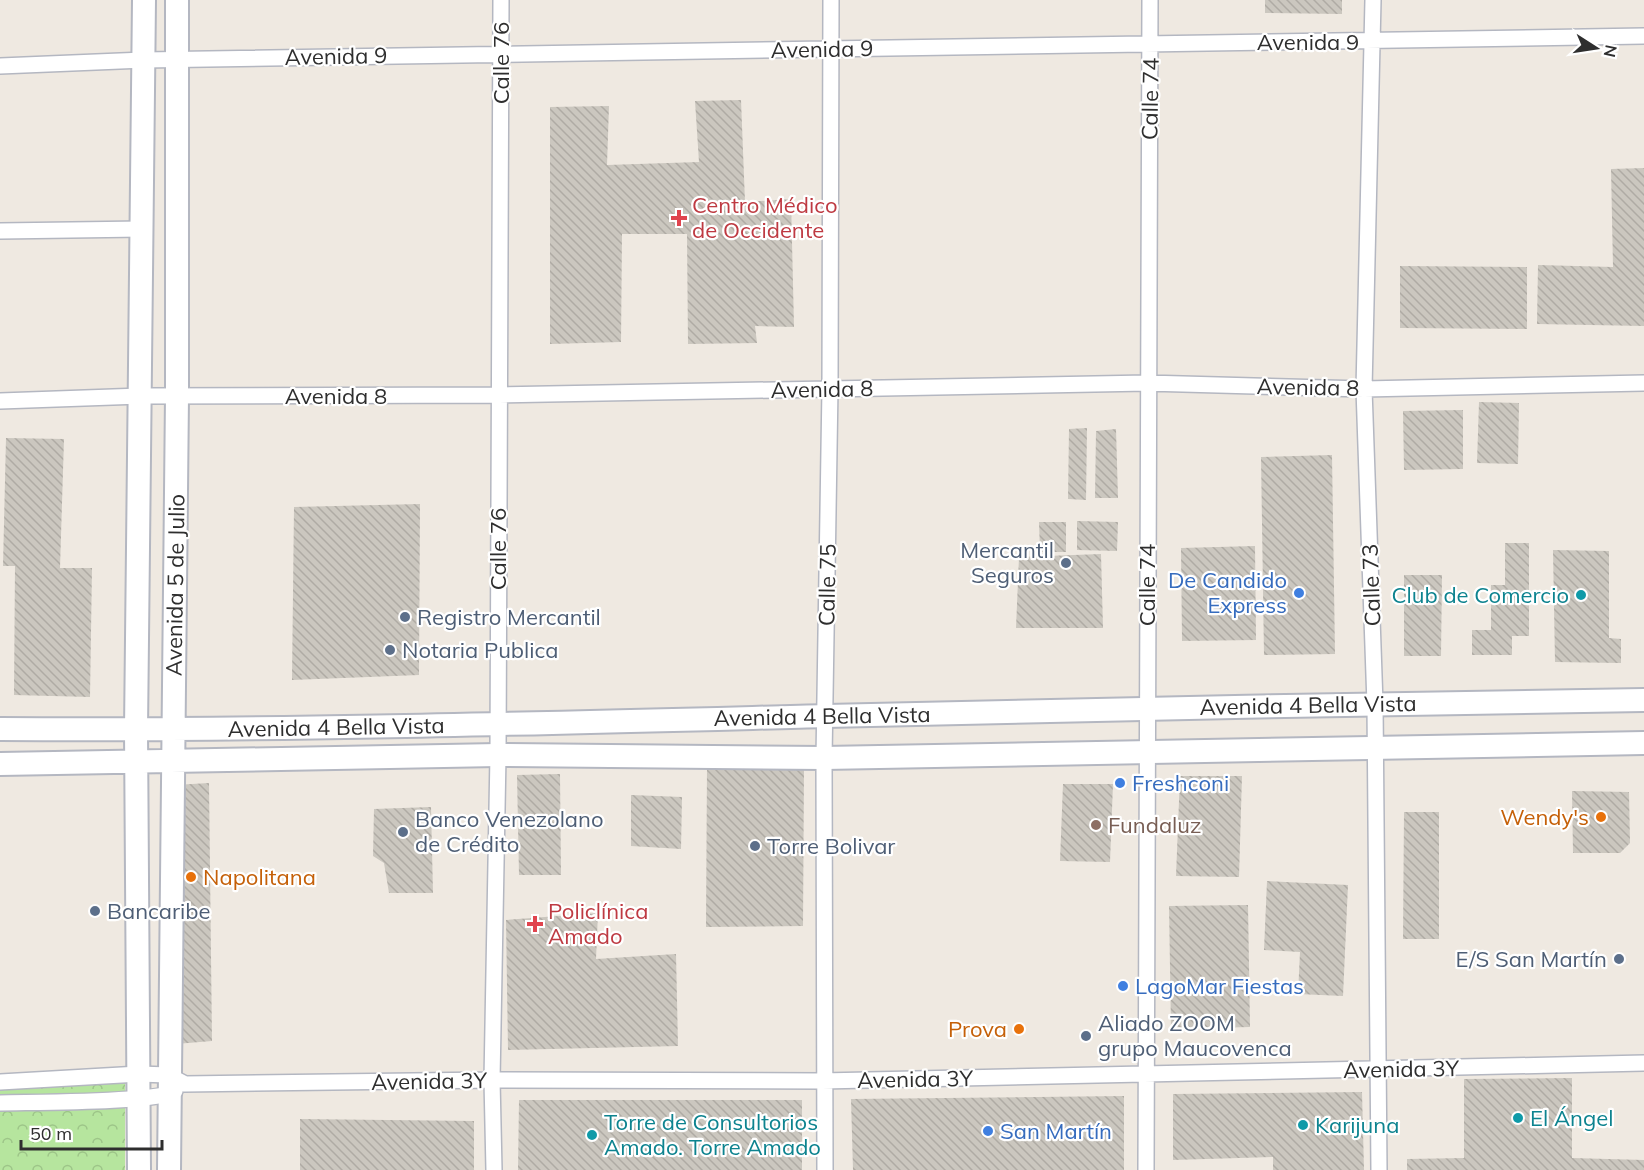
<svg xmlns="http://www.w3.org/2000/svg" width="1644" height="1170" viewBox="0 0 1644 1170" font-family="Mulish,sans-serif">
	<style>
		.park { fill: url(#park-crowns) }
		.building { fill: url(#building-back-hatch) }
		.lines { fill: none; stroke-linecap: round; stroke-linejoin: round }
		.street-casing { stroke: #b4b7c1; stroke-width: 18 }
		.secondary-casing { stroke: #b4b7c1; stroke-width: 26 }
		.street { stroke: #fff; stroke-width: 15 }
		.secondary { stroke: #fff; stroke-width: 22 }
		.health-dot { fill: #e0444e; stroke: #fff; stroke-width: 2 }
		.service-dot { fill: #5c6f8a; stroke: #fff; stroke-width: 2 }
		.shop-dot { fill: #3f7fe0; stroke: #fff; stroke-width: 2 }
		.culture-dot { fill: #0f9aa8; stroke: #fff; stroke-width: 2 }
		.food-dot { fill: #e8710a; stroke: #fff; stroke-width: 2 }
		.education-dot { fill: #8d6e63; stroke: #fff; stroke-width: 2 }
		.labels { text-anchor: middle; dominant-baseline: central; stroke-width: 4.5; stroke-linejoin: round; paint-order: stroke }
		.street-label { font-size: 22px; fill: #2e2e2e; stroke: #fff }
		.health-label { font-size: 22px; fill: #be3a42; stroke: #fff; text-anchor: start }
		.service-label { font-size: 22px; fill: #4e5e75; stroke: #fff; text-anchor: start }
		.shop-label { font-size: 22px; fill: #366cbe; stroke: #fff; text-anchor: start }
		.culture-label { font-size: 22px; fill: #0d838f; stroke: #fff; text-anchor: start }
		.food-label { font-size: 22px; fill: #c56008; stroke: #fff; text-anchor: end }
		.education-label { font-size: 22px; fill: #785e54; stroke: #fff; text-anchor: start }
	</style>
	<defs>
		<pattern id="park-crowns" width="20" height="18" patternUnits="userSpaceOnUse" patternTransform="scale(1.5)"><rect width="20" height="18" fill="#b6e59e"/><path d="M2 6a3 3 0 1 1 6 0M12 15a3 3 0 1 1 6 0" fill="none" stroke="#9dc588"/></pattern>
		<pattern id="building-back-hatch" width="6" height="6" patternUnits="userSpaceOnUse" patternTransform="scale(1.5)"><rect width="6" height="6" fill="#cbc7bf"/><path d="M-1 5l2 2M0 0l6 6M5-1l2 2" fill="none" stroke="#afaba4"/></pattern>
	</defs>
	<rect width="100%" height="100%" fill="#efe9e1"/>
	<!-- park -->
	<path class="park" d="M125 1082V1170H0V1089Z"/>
	<!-- building -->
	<path class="building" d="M1265 0H1342V14L1265 13Z
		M741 100 745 202 791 199 794 327 755 326 757 343 688 344 687 234H622L621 342 550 344V107L609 106 607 165 699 162 695 101Z
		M1644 168V326L1537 324 1538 265 1613 267 1611 169Z
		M1400 266 1527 267V329L1400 328Z
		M1479 402 1519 403 1518 464 1477 463Z
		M1463 410V469L1404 470 1403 411Z
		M1087 428 1086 500 1068 499 1069 429Z
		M1116 429 1118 498H1095L1096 431Z
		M6 438 64 439 60 568H92L90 697 14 695 15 566H3Z
		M1332 455 1335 654 1264 655 1261 457Z
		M420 504 419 675 292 680 294 507Z
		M1077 521 1118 522 1117 551 1077 550Z
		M1039 522H1066V552H1040Z
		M1505 543H1529V636H1512V655H1472V630H1491V585H1505Z
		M1255 546 1256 640 1182 641 1181 548Z
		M1553 550 1609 551V638L1621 639V663L1555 662Z
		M1101 554 1103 628H1016L1019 557Z
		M1404 575H1442L1441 656H1404Z
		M707 766 804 767 803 926 706 927Z
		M560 774 561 875H519L517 775Z
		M1180 776H1242L1239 877 1176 876Z
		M209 783 212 1041 176 1044 175 785Z
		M1063 784H1113L1110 862 1060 861Z
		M1572 791 1629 792 1630 843 1620 853H1573Z
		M631 795 682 797 681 849 631 846Z
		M431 807 433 893H389L384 863 373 856 374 809Z
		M1404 812H1439V939H1403Z
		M1267 881 1348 885 1343 996 1298 994 1300 952 1264 950Z
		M1248 905 1250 1027 1171 1029 1169 906Z
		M598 913 596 959 676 954 678 1046 508 1050 506 920Z
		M1572 1078V1158L1644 1160V1170H1407V1159L1464 1158V1079Z
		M1362 1092 1364 1170H1273V1157L1173 1160V1094Z
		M1124 1096V1170H853L851 1099Z
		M519 1100H802V1170H518Z
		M300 1119 474 1121V1170H300Z"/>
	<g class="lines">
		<!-- street casing -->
		<g class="street-casing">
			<path id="street" d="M1373 0 1364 389 1375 704 1379 1170
				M0 66 144 60 1644 36
				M0 231 142 229
				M0 401 141 396 499 395 1147 383 1364 389 1644 383
				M0 1082 139 1074 168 1075 185 1084 492 1080 822 1081 1644 1063
				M0 1103C30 1102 158 1103 175 1091
				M494 1170 492 1080 498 755 501 0
				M825 1170 824 758 830 388 831 0
				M1146 1170 1150 0"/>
		</g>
		<!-- secondary casing -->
		<g class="secondary-casing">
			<path id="secondary" d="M0 729C275 731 551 723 826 716 1099 709 1371 704 1644 700
				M0 764 498 755 824 758 1644 743
				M139 1170 136 730 144 0
				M169 1170 177 396V0"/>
		</g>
		<!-- street -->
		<use href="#street" class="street"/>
		<!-- secondary -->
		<use href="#secondary" class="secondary"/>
	</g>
	<!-- markers -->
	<g class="health-dot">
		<path d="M676 209h6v6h6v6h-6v6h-6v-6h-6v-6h6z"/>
		<path d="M532 915h6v6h6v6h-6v6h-6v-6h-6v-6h6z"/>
	</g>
	<g class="service-dot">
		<circle cx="1066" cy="563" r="6"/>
		<circle cx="405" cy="617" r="6"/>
		<circle cx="390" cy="650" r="6"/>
		<circle cx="403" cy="832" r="6"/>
		<circle cx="755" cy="846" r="6"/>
		<circle cx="95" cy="911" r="6"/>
		<circle cx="1619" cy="959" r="6"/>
		<circle cx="1086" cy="1036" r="6"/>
	</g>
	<g class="shop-dot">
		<circle cx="1299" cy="593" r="6"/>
		<circle cx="1120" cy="783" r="6"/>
		<circle cx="1123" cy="986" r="6"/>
		<circle cx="988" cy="1131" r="6"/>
	</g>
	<g class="culture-dot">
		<circle cx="1581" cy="595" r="6"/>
		<circle cx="1518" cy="1118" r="6"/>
		<circle cx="1303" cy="1125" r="6"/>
		<circle cx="592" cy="1135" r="6"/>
	</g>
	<g class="food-dot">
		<circle cx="1601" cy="817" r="6"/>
		<circle cx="191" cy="877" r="6"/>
		<circle cx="1019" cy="1029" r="6"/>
	</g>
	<circle class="education-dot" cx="1096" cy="825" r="6"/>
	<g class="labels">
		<!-- street labels -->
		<g class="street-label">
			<text x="1308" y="42">Avenida 9</text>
			<text transform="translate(822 49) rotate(-1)">Avenida 9</text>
			<text transform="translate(336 56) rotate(-1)">Avenida 9</text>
			<text transform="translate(501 63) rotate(-90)">Calle 76</text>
			<text transform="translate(1150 99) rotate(-89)">Calle 74</text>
			<text transform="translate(1308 387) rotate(1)">Avenida 8</text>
			<text transform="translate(822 389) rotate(-1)">Avenida 8</text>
			<text x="336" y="396">Avenida 8</text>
			<text transform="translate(498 549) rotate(-90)">Calle 76</text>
			<text transform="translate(175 585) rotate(-89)">Avenida 5 de Julio</text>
			<text transform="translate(827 585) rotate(-89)">Calle 75</text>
			<text transform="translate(1147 585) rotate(-90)">Calle 74</text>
			<text transform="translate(1371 585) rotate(-92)">Calle 73</text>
			<text transform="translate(1308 705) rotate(-1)">Avenida 4 Bella Vista</text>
			<text transform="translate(822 716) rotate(-1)">Avenida 4 Bella Vista</text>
			<text transform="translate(336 727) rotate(-1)">Avenida 4 Bella Vista</text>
			<text transform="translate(1401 1069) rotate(-1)">Avenida 3Y</text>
			<text transform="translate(915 1079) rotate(-1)">Avenida 3Y</text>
			<text transform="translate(429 1081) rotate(-1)">Avenida 3Y</text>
		</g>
		<!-- health labels -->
		<g class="health-label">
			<text x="692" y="205">Centro Médico<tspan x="692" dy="25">de Occidente</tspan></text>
			<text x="548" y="911">Policlínica<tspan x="548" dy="25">Amado</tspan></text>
		</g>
		<!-- service labels -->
		<g class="service-label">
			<text x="1054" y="550" text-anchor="end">Mercantil<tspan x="1054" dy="25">Seguros</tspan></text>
			<text x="417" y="617">Registro Mercantil</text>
			<text x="402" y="650">Notaria Publica</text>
			<text x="415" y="819">Banco Venezolano<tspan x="415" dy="25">de Crédito</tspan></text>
			<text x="767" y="846">Torre Bolivar</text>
			<text x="107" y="911">Bancaribe</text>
			<text x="1607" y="959" text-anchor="end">E/S San Martín</text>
			<text x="1098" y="1023">Aliado ZOOM<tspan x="1098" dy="25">grupo Maucovenca</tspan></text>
		</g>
		<!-- shop labels -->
		<g class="shop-label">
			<text x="1287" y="580" text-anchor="end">De Candido<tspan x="1287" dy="25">Express</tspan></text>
			<text x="1132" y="783">Freshconi</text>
			<text x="1135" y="986">LagoMar Fiestas</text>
			<text x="1000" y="1131">San Martín</text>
		</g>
		<!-- culture labels -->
		<g class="culture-label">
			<text x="1569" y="595" text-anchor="end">Club de Comercio</text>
			<text x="1530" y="1118">El Ángel</text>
			<text x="604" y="1122">Torre de Consultorios<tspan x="604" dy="25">Amado. Torre Amado</tspan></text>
			<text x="1315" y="1125">Karijuna</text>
		</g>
		<!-- food labels -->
		<g class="food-label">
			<text x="1589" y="817">Wendy's</text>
			<text x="203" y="877" text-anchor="start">Napolitana</text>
			<text x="1007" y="1029">Prova</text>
		</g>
		<!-- education labels -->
		<g class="education-label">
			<text x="1108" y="825">Fundaluz</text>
		</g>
	</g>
	<!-- north arrow -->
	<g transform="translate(1596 48) rotate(102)" stroke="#ffffff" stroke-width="4.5" paint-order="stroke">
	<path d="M0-4.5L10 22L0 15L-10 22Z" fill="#2e2e2e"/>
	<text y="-9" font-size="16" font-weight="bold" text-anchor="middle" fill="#2e2e2e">N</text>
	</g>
	<!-- scale -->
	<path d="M21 1140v9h141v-9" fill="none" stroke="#2e2e2e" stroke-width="3"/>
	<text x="30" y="1140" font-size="18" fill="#2e2e2e" stroke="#ffffff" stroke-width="4.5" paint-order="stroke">50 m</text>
</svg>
